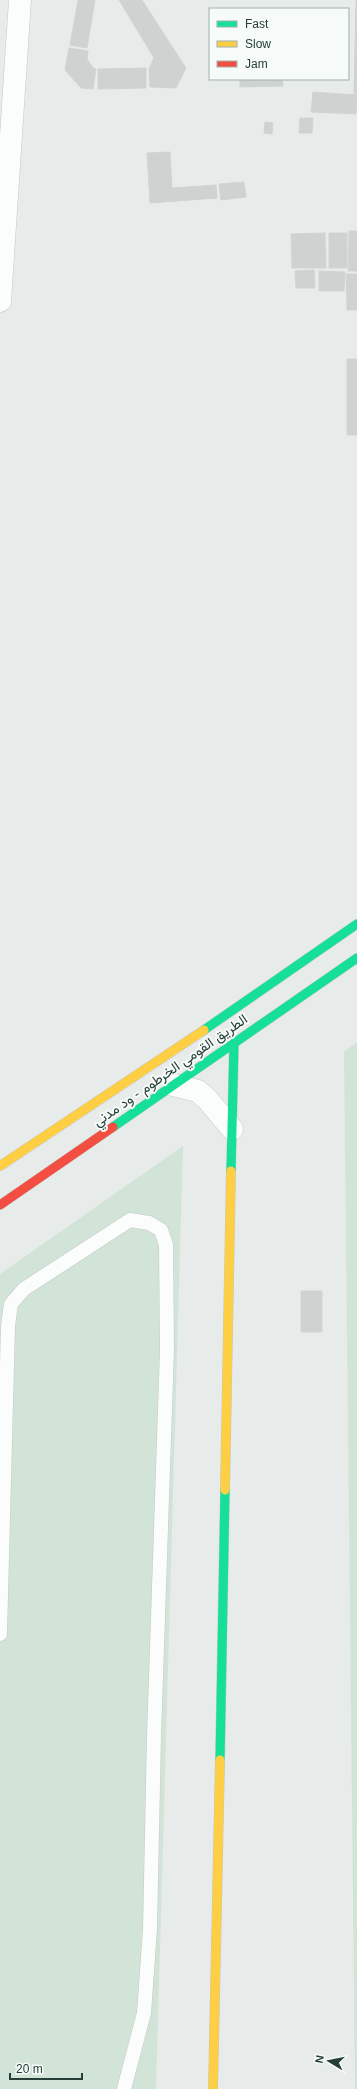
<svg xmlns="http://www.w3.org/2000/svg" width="357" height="2089" viewBox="0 0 357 2089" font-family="Arial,Vazirmatn,sans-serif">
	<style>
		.green { fill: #d2e4d7 }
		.building { fill: #ced3d1; stroke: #d0d5d3 }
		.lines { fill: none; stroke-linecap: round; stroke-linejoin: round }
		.lane-casing { stroke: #c4c9c7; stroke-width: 15 }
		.street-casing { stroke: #c4c9c7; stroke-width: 23 }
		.fast-casing { stroke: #c3c9c7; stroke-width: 10 }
		.slow-casing { stroke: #c3c9c7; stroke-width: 10 }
		.jam-casing { stroke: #c3c9c7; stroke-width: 10 }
		.lane { stroke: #fbfcfc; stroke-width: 14 }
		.street { stroke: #fbfcfc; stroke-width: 22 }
		.fast { stroke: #16e098; stroke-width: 9 }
		.slow { stroke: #ffcf43; stroke-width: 9 }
		.jam { stroke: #f24e42; stroke-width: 9 }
		.labels { text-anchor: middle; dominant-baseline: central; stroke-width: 4; stroke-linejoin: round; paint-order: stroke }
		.street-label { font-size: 14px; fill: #253f38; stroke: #f6faf8 }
	</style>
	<rect width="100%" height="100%" fill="#e7ecea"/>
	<!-- green -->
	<path class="green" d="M357 1042V2089H355L344 1052Z
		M183 1146 156 2089H0V1274Z"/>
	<!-- building -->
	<path class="building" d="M78 0H95L87 48 70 45Z
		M119 0H142L186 68 176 88 150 87 149 69 154 58Z
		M356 0H357V94H354Z
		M69 48 88 51 87 59 93 68 96 69 93 89 81 88 65 70Z
		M146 68V88L98 89V69Z
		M240 79H282L283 86 240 87Z
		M313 92 357 95 356 114 311 112Z
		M300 118H313L312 133H299Z
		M265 122 273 123 272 134 264 133Z
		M170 152 172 188 216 185 217 198 150 203 147 153Z
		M244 182 246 197 221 200 219 184Z
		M349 231H357V271H348Z
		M325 233 326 268H292L291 234Z
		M329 233H347V268H329Z
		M314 270 315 288H296L295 271Z
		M319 271 345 272 344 291H319Z
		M346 274H357V310H347Z
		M347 359H357V435H347Z
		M301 1291H322V1332H301Z"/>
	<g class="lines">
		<!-- lane casing -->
		<g class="lane-casing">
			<path id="lane" d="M0 1634 8 1326 11 1304 24 1289 130 1220 149 1223 161 1230 166 1245 167 1350 154 1736 150 1929 144 2013 124 2089"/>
		</g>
		<!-- street casing -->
		<g class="street-casing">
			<path id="street" d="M0 301 20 0
				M173 1085 198 1091 208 1100 232 1129"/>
		</g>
		<!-- fast casing -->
		<g class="fast-casing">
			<path id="fast" d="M204 1030 357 924
				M113 1127 357 958
				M231 1171 234 1043
				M220 1760 225 1490"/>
		</g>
		<!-- slow casing -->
		<g class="slow-casing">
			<path id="slow" d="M0 1166 204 1030
				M225 1490 231 1171
				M213 2089 220 1760"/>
		</g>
		<!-- jam casing -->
		<g class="jam-casing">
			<path id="jam" d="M0 1205 113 1127"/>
		</g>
		<!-- lane -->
		<use href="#lane" class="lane"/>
		<!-- street -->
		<use href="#street" class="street"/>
		<!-- fast -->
		<use href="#fast" class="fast"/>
		<!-- slow -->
		<use href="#slow" class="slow"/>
		<!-- jam -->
		<use href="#jam" class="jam"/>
	</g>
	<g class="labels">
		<!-- street labels -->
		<g class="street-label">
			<text transform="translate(170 1070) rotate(-35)">الطريق القومي الخرطوم - ود مدني</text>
		</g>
	</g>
	<!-- legend -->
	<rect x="209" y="8" width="140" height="72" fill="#f6faf8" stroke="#a2afab"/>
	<rect x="217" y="21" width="20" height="6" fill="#16e098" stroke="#a2afab"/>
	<text x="245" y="28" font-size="12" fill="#253f38">Fast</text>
	<rect x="217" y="41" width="20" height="6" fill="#ffcf43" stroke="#a2afab"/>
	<text x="245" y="48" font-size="12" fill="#253f38">Slow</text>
	<rect x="217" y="61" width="20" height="6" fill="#f24e42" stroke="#a2afab"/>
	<text x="245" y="68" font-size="12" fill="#253f38">Jam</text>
	<!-- north arrow -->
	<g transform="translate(329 2061) rotate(280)" stroke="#f6faf8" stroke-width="3" paint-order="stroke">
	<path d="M0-3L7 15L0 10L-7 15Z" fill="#253f38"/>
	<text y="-6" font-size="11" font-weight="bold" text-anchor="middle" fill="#253f38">N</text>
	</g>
	<!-- scale -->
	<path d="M10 2073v6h72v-6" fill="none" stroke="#253f38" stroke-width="2"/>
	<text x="16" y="2073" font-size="12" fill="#253f38" stroke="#f6faf8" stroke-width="3" paint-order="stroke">20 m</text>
</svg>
